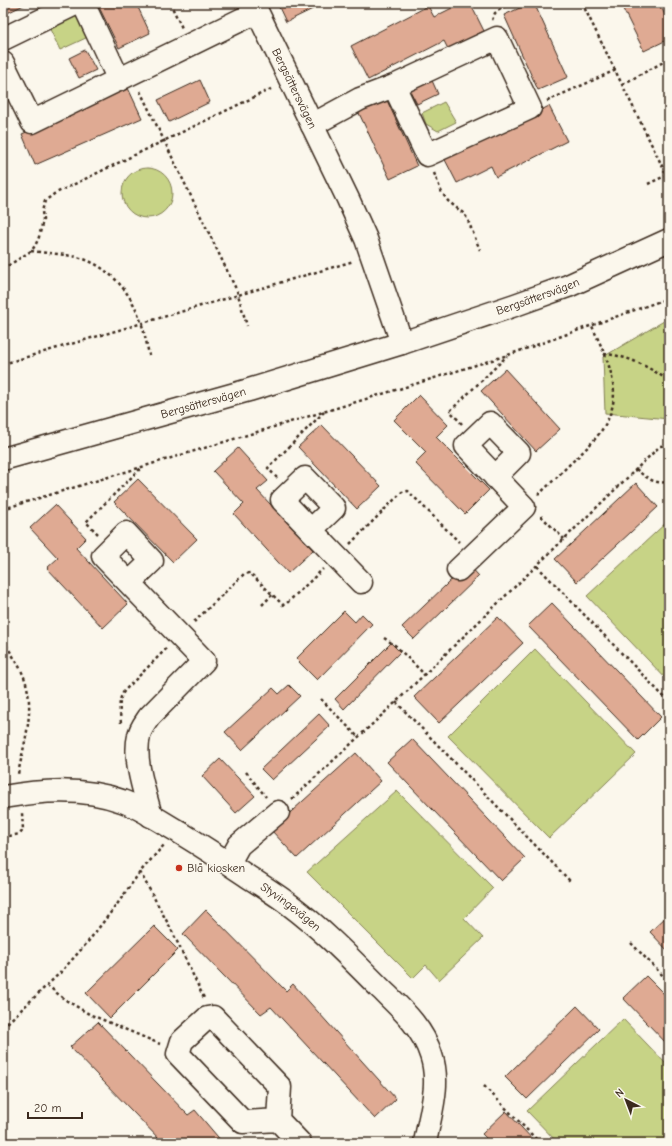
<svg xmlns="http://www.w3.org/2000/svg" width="672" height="1146" viewBox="0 0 672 1146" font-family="'Comic Neue',sans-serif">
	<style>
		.green { fill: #c7d386; stroke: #817e52 }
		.building { fill: #dfaa93; stroke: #3b2a1e }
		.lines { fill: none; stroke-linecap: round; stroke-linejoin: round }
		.minor-casing { stroke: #3b2a1e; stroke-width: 25 }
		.path { stroke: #3b2a1e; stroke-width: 2.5; stroke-dasharray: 3 3; stroke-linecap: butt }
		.minor { stroke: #fbf7ec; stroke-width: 22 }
		.poi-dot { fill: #c8321e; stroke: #fbf7ec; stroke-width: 1.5 }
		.labels { text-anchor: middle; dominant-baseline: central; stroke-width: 3; stroke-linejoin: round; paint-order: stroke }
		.street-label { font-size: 12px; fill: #3b2a1e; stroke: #fbf7ec }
		.poi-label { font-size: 12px; fill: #3b2a1e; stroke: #fbf7ec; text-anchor: start }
	</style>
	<rect width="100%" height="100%" fill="#fbf7ec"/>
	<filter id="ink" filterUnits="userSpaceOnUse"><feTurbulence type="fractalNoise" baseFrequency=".025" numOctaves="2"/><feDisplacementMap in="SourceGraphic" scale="8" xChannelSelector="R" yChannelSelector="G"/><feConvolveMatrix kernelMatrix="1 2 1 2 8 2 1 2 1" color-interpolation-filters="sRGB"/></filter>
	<g filter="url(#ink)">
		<!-- green -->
		<path class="green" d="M60 10 78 16 88 37 60 50 45 19Z
			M444 102 456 122 438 131 426 124 422 113Z
			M122 193a25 25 0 1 1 50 0a25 25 0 1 1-50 0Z
			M669 318V419L605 413 603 357Z
			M669 520V682L587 596Z
			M535 649 636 754 549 838 448 736Z
			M397 791 493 888 464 918 483 938 439 980 426 965 413 978 307 872Z
			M623 1019 669 1067V1143H558L527 1111Z"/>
		<!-- building -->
		<path class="building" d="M3 3H28L3 15Z
			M97 3H136L150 33 119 48Z
			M277 3H325L286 22Z
			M462 3H470L484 31 448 49 444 41 368 80 351 46 428 6 434 17Z
			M531 3H534L568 77 538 90 504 15Z
			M635 3H659L669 23V39L644 51 623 9Z
			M85 50 96 70 79 78 69 58Z
			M430 76 438 94 417 104 408 87Z
			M200 80 210 102 169 122 158 100Z
			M128 88 142 118 35 165 22 134Z
			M385 96 417 166 390 179 357 109Z
			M549 106 567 141 496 177 491 166 457 183 441 152 479 142Z
			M505 369 560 429 536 451 481 391Z
			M419 395 448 425 436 437 489 490 465 514 415 463 426 452 394 420Z
			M322 425 381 486 357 509 298 447Z
			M238 448 268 481 257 490 313 550 288 573 234 514 244 504 213 471Z
			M138 479 197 539 173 562 114 502Z
			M636 483 658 507 577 582 555 559Z
			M55 505 86 538 76 548 128 604 103 628 47 568 58 558 30 528Z
			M468 564 479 576 414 639 402 627Z
			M552 603 661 717 638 740 528 626Z
			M344 611 355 622 362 614 372 624 317 680 296 659Z
			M498 617 523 643 439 723 414 697Z
			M391 643 400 652 344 709 335 699Z
			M289 685 300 696 242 750 225 732 273 688 279 694Z
			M319 714 330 726 272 780 261 769Z
			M412 739 525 858 501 881 387 762Z
			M356 753 381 781 297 858 271 830Z
			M220 759 255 796 236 813 202 776Z
			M206 910 286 991 293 984 396 1099 375 1119 271 1007 261 1014 183 934Z
			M669 914V952L650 932Z
			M154 926 178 950 110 1018 86 993Z
			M646 976 669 999V1046L623 998Z
			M577 1006 599 1029 527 1099 505 1077Z
			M98 1022 188 1115 195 1110 223 1143H179L175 1139 168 1143H163L70 1047Z
			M506 1111 536 1143H491L482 1134Z"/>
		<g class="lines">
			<!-- minor casing -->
			<g class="minor-casing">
				<g id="minor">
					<path d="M83 3 119 80"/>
					<path id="s1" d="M253 3 348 199 366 239 402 343"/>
					<path d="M3 39 77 3"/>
					<path d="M3 63 32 122 257 12"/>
					<path d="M312 125 360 99 394 86 497 38 530 108 427 155 394 86"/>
					<path id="s2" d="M3 459 249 390 402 343 515 305 568 286 669 240"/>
					<path d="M311 530 334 508 305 478 282 500 361 582"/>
					<path d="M458 570 524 507 466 446 490 423 519 453 495 477"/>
					<path d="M129 583 152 561 126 533 103 556 204 661 149 717C145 723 140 729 139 736 133 760 145 793 151 816"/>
					<path id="s3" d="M3 797C41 790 85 787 122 801 142 808 161 822 179 832 202 846 225 861 247 876 261 885 277 895 290 905 322 929 351 959 379 987 399 1007 422 1026 431 1055 441 1084 430 1114 425 1143"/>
					<path d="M229 863 239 845 278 812"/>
					<path d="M278 1120 243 1122 178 1054 182 1041 207 1018 213 1017 280 1087 278 1120 300 1143"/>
				</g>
			</g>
			<!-- path -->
			<path class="path" d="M170 3 182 28
				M582 3 669 180
				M492 20 495 13 509 3
				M623 84 669 59
				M140 91 237 291 247 326
				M547 101 616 70
				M434 173 442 193 448 201 463 213 467 218 480 250
				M648 184 669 174
				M31 251C47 253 62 254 77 257 109 265 133 294 142 325 145 335 147 345 149 355
				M3 269 31 251 35 246 39 237 43 220 42 211 45 201 54 194 273 88
				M604 354C627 355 651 368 669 381
				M3 364 354 261
				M462 424 450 411 507 356
				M636 469C645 477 656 486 669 481
				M277 478 268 468 324 412
				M538 495C549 485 560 474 571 463 594 442 619 418 613 383 610 363 600 344 592 326
				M3 509 399 389 508 355 669 298
				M541 516 564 539
				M98 534 86 522 142 467
				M350 544 402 492 408 491 459 542
				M537 566 669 702
				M262 605 272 595
				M194 622 244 574 250 573 283 605 287 603 323 569
				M384 638 396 646 424 674
				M3 640C10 652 19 664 24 677 36 709 24 743 18 774
				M321 699 358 737
				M396 702 570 881
				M121 723C120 710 117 700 125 690L166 649
				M246 772 266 797
				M292 799 396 702 660 446 669 445
				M3 837 20 834 23 830 22 813
				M140 872 171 929 204 998
				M631 943 669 982
				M47 985 64 999 89 1014 160 1044
				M3 1027 61 972 87 943 118 903 140 872 164 845
				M484 1086 540 1143"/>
			<!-- minor -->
			<use href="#minor" class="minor"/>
		</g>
	</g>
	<!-- markers -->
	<circle class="poi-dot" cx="179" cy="868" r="4"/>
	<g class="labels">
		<!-- street labels -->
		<g class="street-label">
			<text stroke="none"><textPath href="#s1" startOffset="95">Bergsättersvägen</textPath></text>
			<text stroke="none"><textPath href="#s2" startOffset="559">Bergsättersvägen</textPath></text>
			<text stroke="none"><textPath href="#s2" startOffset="208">Bergsättersvägen</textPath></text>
			<text stroke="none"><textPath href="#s3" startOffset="320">Styvingevägen</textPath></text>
		</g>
		<!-- poi labels -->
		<g class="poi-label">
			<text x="187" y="868">Blå kiosken</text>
		</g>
	</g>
	<!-- margin -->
	<rect width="672" height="1146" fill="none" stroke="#fbf7ec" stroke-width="16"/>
	<rect x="8" y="8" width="656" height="1130" fill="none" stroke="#3b2a1e" stroke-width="1.5" filter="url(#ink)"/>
	<!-- north arrow -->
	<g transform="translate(626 1100) rotate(318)" stroke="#fbf7ec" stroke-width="3" paint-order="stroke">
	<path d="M0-3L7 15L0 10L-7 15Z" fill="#3b2a1e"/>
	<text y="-6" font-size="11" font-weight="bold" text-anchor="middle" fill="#3b2a1e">N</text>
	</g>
	<!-- scale -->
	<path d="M28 1112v6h54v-6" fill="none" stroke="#3b2a1e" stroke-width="2"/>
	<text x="34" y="1112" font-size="12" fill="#3b2a1e" stroke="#fbf7ec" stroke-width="3" paint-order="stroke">20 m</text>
</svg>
